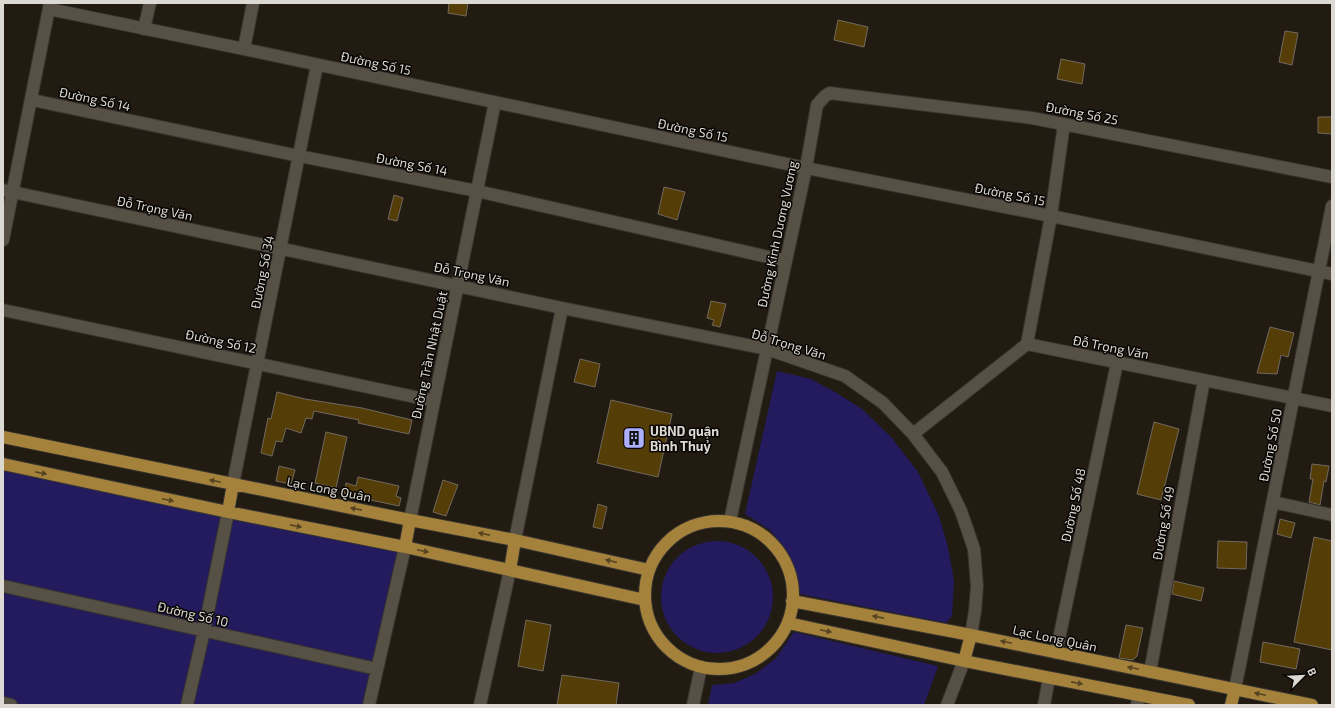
<svg xmlns="http://www.w3.org/2000/svg" width="1335" height="708" viewBox="0 0 1335 708" font-family="'Exo 2',sans-serif">
	<style>
		.green { fill: #231b5d }
		.building { fill: #553d07; stroke: #70695e }
		.lines { fill: none; stroke-linecap: round; stroke-linejoin: round }
		.minor-casing { stroke: #38342f; stroke-width: 14 }
		.major-casing { stroke: #38342f; stroke-width: 14 }
		.minor { stroke: #575045; stroke-width: 12 }
		.major { stroke: #a4823c; stroke-width: 12 }
		.oneway { fill: #564420 }
		.labels { text-anchor: middle; dominant-baseline: central; stroke-width: 3; stroke-linejoin: round; paint-order: stroke }
		.street-label { font-size: 13px; fill: #dcd8d2; stroke: #080604 }
		.poi-label { font-size: 13px; font-weight: bold; fill: #dcd8d2; stroke: #080604; text-anchor: start }
	</style>
	<rect width="100%" height="100%" fill="#211b12"/>
	<!-- green -->
	<path class="green" d="M777 371 811 379 835 392 862 409 892 438 918 472 939 516 948 547 954 581 952 616 946 623 800 594 796 573 787 551 770 530 745 514Z
		M3 464 405 547 369 705H3Z
		M661 597a56 56 0 1 1 112 0a56 56 0 1 1-112 0Z
		M794 632 938 666 924 705H708L712 685 734 683 755 674 776 658Z"/>
	<!-- building -->
	<path class="building" d="M449 3H468L466 16 448 13Z
		M838 20 868 27 864 47 834 40Z
		M1285 31 1298 33 1292 65 1279 62Z
		M1061 59 1085 64 1082 84 1057 79Z
		M1318 117H1332V134L1318 133Z
		M664 187 685 192 677 220 658 214Z
		M394 195 403 198 397 221 388 219Z
		M711 301 726 304 720 327 712 325 714 320 707 318Z
		M1270 327 1294 333 1288 357 1281 355 1277 374 1257 373Z
		M580 359 600 364 595 387 574 382Z
		M277 392 305 399 362 408 412 420 409 434 358 423 359 420 314 411 312 419 306 418 301 433 286 428 282 442 276 441 272 456 261 453 268 418 271 419Z
		M611 400 672 414 658 477 597 463Z
		M1154 422 1179 429 1161 500 1137 494Z
		M326 432 347 437 336 488 315 483Z
		M1312 464 1329 466 1326 482 1324 481 1320 505 1309 502 1313 479H1310Z
		M279 466 295 470 291 484 276 481Z
		M358 477 399 486 396 496 401 498 399 506 356 497 357 496 344 493 346 483 356 486Z
		M443 480 458 485 446 516 433 512Z
		M598 504 607 507 602 529 593 527Z
		M1280 519 1295 523 1291 538 1277 534Z
		M1314 537 1332 541V650L1294 642Z
		M1218 541 1247 542 1246 569 1217 568Z
		M1174 581 1204 588 1201 601 1172 594Z
		M526 620 551 625 543 671 518 666Z
		M1126 625 1143 628 1137 656 1133 660 1119 658Z
		M1263 642 1300 649 1296 669 1260 662Z
		M562 675 619 683 616 705H557Z"/>
	<g class="lines">
		<!-- minor casing -->
		<g class="minor-casing">
			<path id="minor" d="M49 9 244 49 806 168 1051 216 1332 274
				M144 29 150 3
				M244 49 253 3
				M32 100 299 156 477 191 786 261
				M3 190 562 308 767 349 845 376 883 403 913 434 942 472 961 511 974 549 977 586 975 611 971 635
				M3 240 50 3
				M3 310 434 401
				M1027 344 1051 216 1064 124
				M913 434 1027 344 1332 406
				M233 484 317 65
				M1273 502 1332 515
				M410 520 495 102
				M730 521 806 168 817 105 825 96 830 93 837 94 1032 118 1332 177
				M515 540 562 308
				M3 586 377 669
				M1056 653 1117 363
				M1150 672 1204 380
				M1235 689 1332 206
				M3 703 11 705
				M187 705 204 631 228 512
				M369 705 405 547
				M480 705 510 570
				M693 705 701 667
				M947 705 964 661
				M1044 705 1049 678
				M1137 705 1139 695"/>
		</g>
		<!-- major casing -->
		<g class="major-casing">
			<path id="major" d="M3 437 410 520 515 540 649 570
				M3 464 228 512 405 547 645 600
				M228 512 233 484
				M645 595a74 74 0 1 1 148 0a74 74 0 1 1-148 0Z
				M405 547 410 520
				M510 570 515 540
				M792 601 971 635 1312 705
				M788 623 964 661 1189 705
				M964 661 971 635
				M1231 705 1235 689"/>
		</g>
		<!-- minor -->
		<use href="#minor" class="minor"/>
		<!-- major -->
		<use href="#major" class="major"/>
	</g>
	<!-- one-way arrows -->
	<defs><path id="oneway-solid" d="M-6-.8H1V-3.2L6.5 0L1 3.2V.8H-6Z"/></defs>
	<g class="oneway">
		<use href="#oneway-solid" transform="translate(41 473) rotate(12)"/>
		<use href="#oneway-solid" transform="translate(215 481) rotate(-168)"/>
		<use href="#oneway-solid" transform="translate(168 500) rotate(12)"/>
		<use href="#oneway-solid" transform="translate(356 509) rotate(-169)"/>
		<use href="#oneway-solid" transform="translate(296 526) rotate(11)"/>
		<use href="#oneway-solid" transform="translate(484 534) rotate(-169)"/>
		<use href="#oneway-solid" transform="translate(423 551) rotate(12)"/>
		<use href="#oneway-solid" transform="translate(611 561) rotate(-167)"/>
		<use href="#oneway-solid" transform="translate(878 617) rotate(-169)"/>
		<use href="#oneway-solid" transform="translate(826 631) rotate(12)"/>
		<use href="#oneway-solid" transform="translate(1006 642) rotate(-168)"/>
		<use href="#oneway-solid" transform="translate(1133 668) rotate(-168)"/>
		<use href="#oneway-solid" transform="translate(1077 683) rotate(11)"/>
		<use href="#oneway-solid" transform="translate(1260 694) rotate(-168)"/>
	</g>
	<!-- icons -->
	<defs>
		<g id="building-square" transform="scale(1.15)"><rect x="-9" y="-9" width="18" height="18" rx="4" fill="#acaffb" stroke="#080604"/><path d="M-4-6H4V6H1V3H-1V6H-4ZM-2.5-4.3h1.7v1.8h-1.7ZM.8-4.3h1.7v1.8H.8ZM-2.5-1h1.7V.8h-1.7ZM.8-1h1.7V.8H.8Z" fill="#111"/></g>
	</defs>
	<g fill-rule="evenodd">
		<use href="#building-square" x="634" y="438"/>
	</g>
	<g class="labels">
		<!-- street labels -->
		<g class="street-label">
			<text transform="translate(376 63) rotate(12)">Đường Số 15</text>
			<text transform="translate(95 99) rotate(12)">Đường Số 14</text>
			<text transform="translate(1082 113) rotate(11)">Đường Số 25</text>
			<text transform="translate(693 130) rotate(12)">Đường Số 15</text>
			<text transform="translate(412 164) rotate(11)">Đường Số 14</text>
			<text transform="translate(1010 194) rotate(11)">Đường Số 15</text>
			<text transform="translate(155 208) rotate(12)">Đỗ Trọng Văn</text>
			<text transform="translate(777 234) rotate(-78)">Đường Kinh Dương Vương</text>
			<text transform="translate(262 272) rotate(-79)">Đường Số 34</text>
			<text transform="translate(472 274) rotate(12)">Đỗ Trọng Văn</text>
			<text transform="translate(221 341) rotate(12)">Đường Số 12</text>
			<text transform="translate(789 344) rotate(17)">Đỗ Trọng Văn</text>
			<text transform="translate(1111 347) rotate(11)">Đỗ Trọng Văn</text>
			<text transform="translate(429 355) rotate(-78)">Đường Trần Nhật Duật</text>
			<text transform="translate(1270 445) rotate(-79)">Đường Số 50</text>
			<text transform="translate(329 489) rotate(11)">Lạc Long Quân</text>
			<text transform="translate(1073 505) rotate(-78)">Đường Số 48</text>
			<text transform="translate(1163 523) rotate(-80)">Đường Số 49</text>
			<text transform="translate(193 614) rotate(13)">Đường Số 10</text>
			<text transform="translate(1055 638) rotate(12)">Lạc Long Quân</text>
		</g>
		<!-- poi labels -->
		<g class="poi-label">
			<text x="650" y="431">UBND quận<tspan x="650" dy="15">Bình Thuỷ</tspan></text>
		</g>
	</g>
	<!-- border -->
	<rect width="1335" height="708" fill="none" stroke="#dcd8d2" stroke-width="8"/>
	<!-- north arrow -->
	<g transform="translate(1303 676) rotate(66)" stroke="#080604" stroke-width="3" paint-order="stroke">
	<path d="M0-3L7 15L0 10L-7 15Z" fill="#dcd8d2"/>
	<text y="-6" font-size="11" font-weight="bold" text-anchor="middle" fill="#dcd8d2">B</text>
	</g>
</svg>
